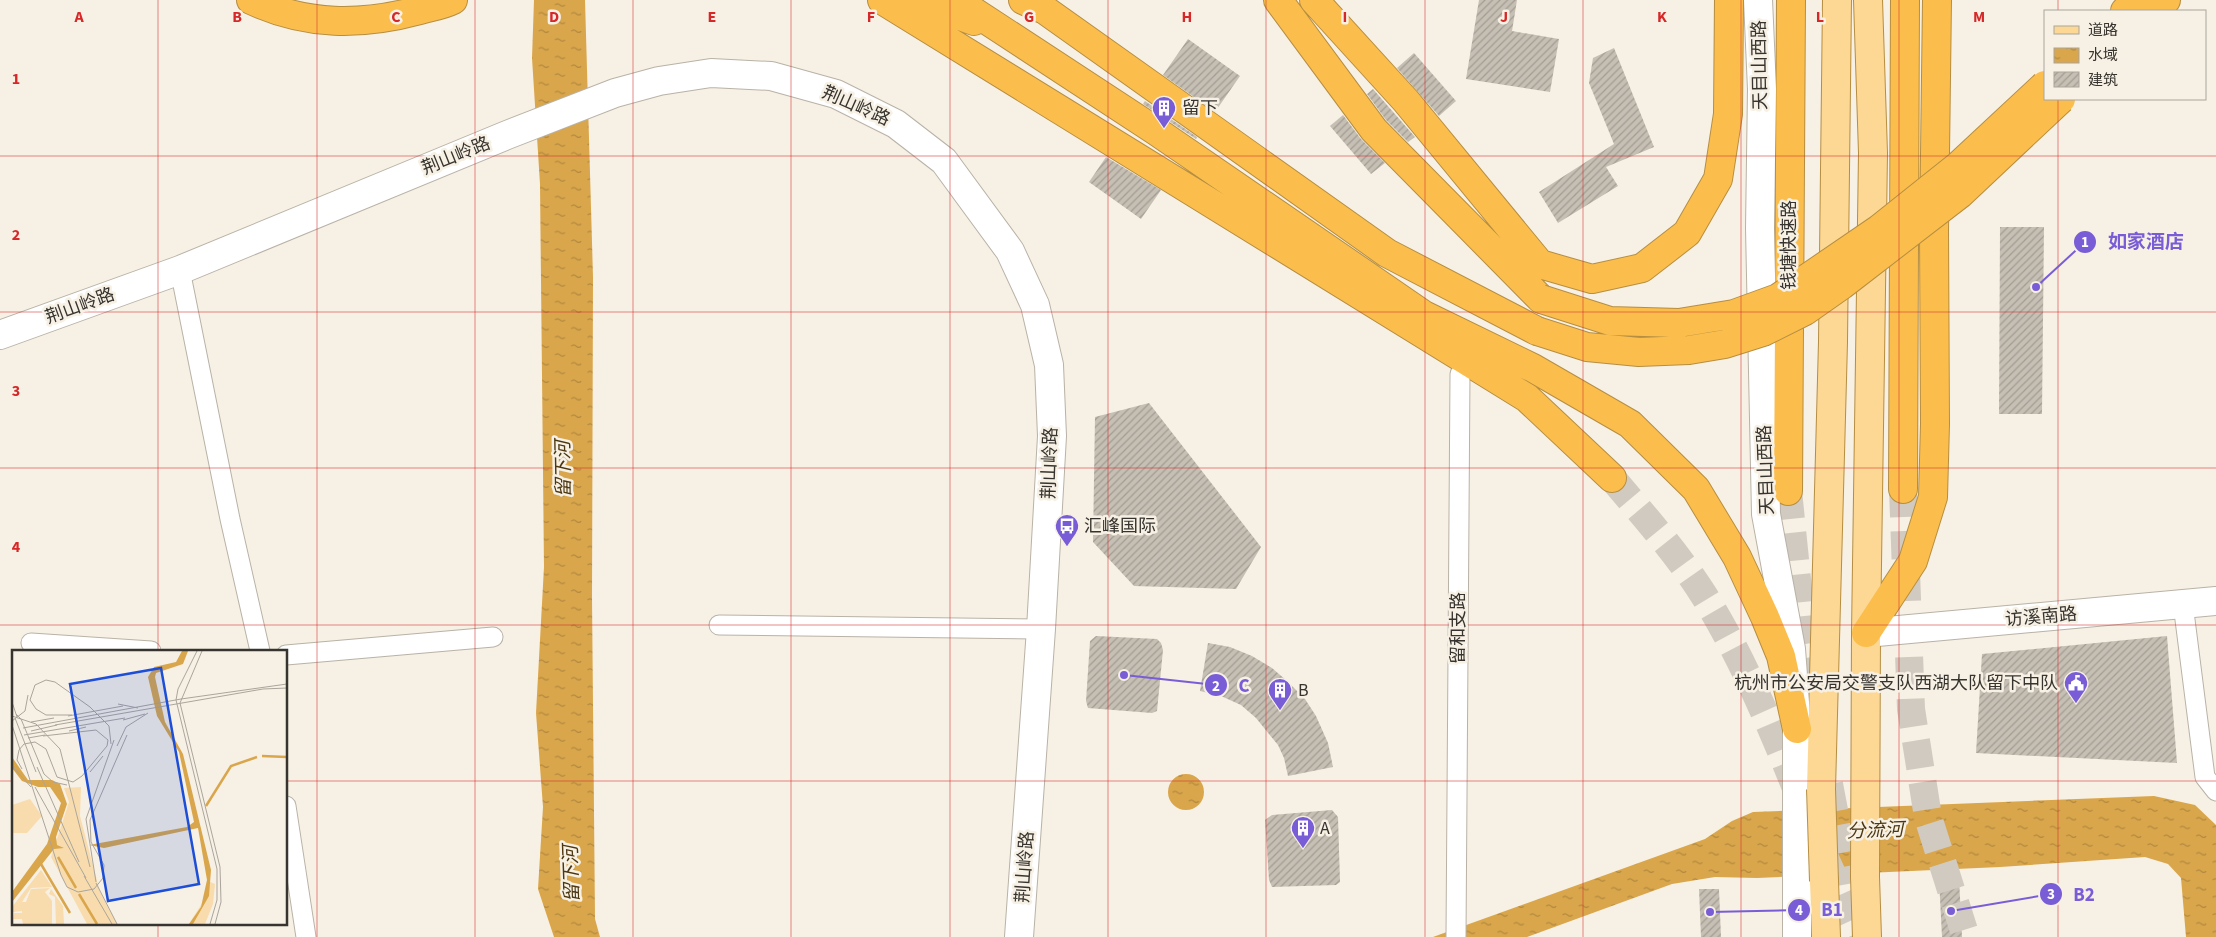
<svg xmlns="http://www.w3.org/2000/svg" width="2216" height="937" viewBox="0 0 2216 937" font-family="'Source Sans 3','Noto Sans SC',sans-serif">
	<style>
		.water { fill: url(#water-ripples) }
		.building { fill: url(#building-hatch) }
		.lines { fill: none; stroke-linecap: round; stroke-linejoin: round }
		.highway-tunnel { stroke: #d1cac0; stroke-width: 28; stroke-dasharray: 28 14; stroke-linecap: butt }
		.street-casing { stroke: #b9b2a7; stroke-width: 21 }
		.secondary-casing { stroke: #b9b2a7; stroke-width: 30 }
		.primary-casing { stroke: #b68e42; stroke-width: 30 }
		.highway-casing { stroke: #b68e42; stroke-width: 30 }
		.street { stroke: #fff; stroke-width: 19 }
		.secondary { stroke: #fff; stroke-width: 28 }
		.primary { stroke: #fdd894; stroke-width: 28 }
		.highway { stroke: #fbbe4d; stroke-width: 28 }
		.primary-bridge-casing { stroke: #b68e42; stroke-width: 30; stroke-linecap: butt }
		.highway-bridge-casing { stroke: #b68e42; stroke-width: 30; stroke-linecap: butt }
		.primary-bridge { stroke: #fdd894; stroke-width: 28 }
		.highway-bridge { stroke: #fbbe4d; stroke-width: 28 }
		.grid { fill: none; stroke: #d62828; stroke-width: 1; stroke-opacity: 0.55 }
		.labels { text-anchor: middle; dominant-baseline: central; stroke-width: 5; stroke-linejoin: round; paint-order: stroke }
		.street-label { font-size: 18px; fill: #37342f; stroke: #f7f0e4 }
		.poi-label { font-size: 18px; fill: #37342f; stroke: #f7f0e4; text-anchor: start }
		.water-label { font-size: 19px; font-style: italic; fill: #4c3710; stroke: #f7f0e4 }
		.inset-river { fill: none; stroke: #d9a64b; stroke-width: 2.5 }
		.inset-road { fill: none; stroke: #aaa59c; stroke-width: 1 }
		.view { fill: #1d4ed8; fill-opacity: 0.15; stroke: #1d4ed8; stroke-width: 2.5 }
		.inset-edge { fill: none; stroke: #37342f; stroke-width: 2.5 }
		.grid-label { font-size: 16px; text-anchor: middle; font-weight: bold; fill: #d62828; stroke: #f7f0e4; stroke-width: 5; stroke-linejoin: round; paint-order: stroke }
		.leader { fill: none; stroke: #785dd7; stroke-width: 2 }
		.callout-dot { fill: #785dd7; stroke: #f7f0e4; stroke-width: 2 }
		.mark-label { font-size: 15px; text-anchor: middle; font-weight: bold; fill: #fff }
		.callout-label { font-size: 19px; text-anchor: middle; font-weight: bold; fill: #785dd7; stroke: #f7f0e4; stroke-width: 5; stroke-linejoin: round; paint-order: stroke }
	</style>
	<defs>
		<pattern id="water-ripples" width="26" height="14" patternUnits="userSpaceOnUse" patternTransform="scale(1.25)"><rect width="26" height="14" fill="#d9a64b"/><path d="M2 4q2-2 4 0t4 0M15 11q2-2 4 0t4 0" fill="none" stroke="#b1883f"/></pattern>
		<pattern id="building-hatch" width="6" height="6" patternUnits="userSpaceOnUse" patternTransform="scale(1.25)"><rect width="6" height="6" fill="#c6bfb4"/><path d="M-1 1l2-2M0 6l6-6M5 7l2-2" fill="none" stroke="#a29c93"/></pattern>
	</defs>
	<rect width="100%" height="100%" fill="#f7f0e4"/>
	<!-- water -->
	<path class="water" d="M534 0H585L593 277 592 598 595 919 600 937H554L538 889 543 807 536 713 544 567 540 184 532 58Z
		M1168 792a18 18 0 1 1 36 0a18 18 0 1 1-36 0Z
		M2154 796 2195 805 2216 825V937H2186L2181 878 2168 864 2145 857 2000 867 1757 878 1715 877 1672 884 1527 937H1433L1705 839 1732 821 1753 812Z"/>
	<!-- building -->
	<path class="building" d="M1479 0H1517L1512 31 1559 39 1550 92 1466 79Z
		M1188 39 1240 76 1215 112 1163 75Z
		M1614 48 1654 147 1606 167 1618 186 1558 223 1539 192 1614 144 1589 83 1593 58Z
		M1414 53 1456 101 1439 116 1397 68Z
		M1373 89 1415 137 1408 142 1386 120 1367 94Z
		M1145 101 1197 137 1196 139 1143 104Z
		M1343 115 1361 139 1385 163 1371 174 1330 126Z
		M1106 157 1161 190 1141 219 1089 182Z
		M2000 227H2044L2042 414H1999Z
		M1149 403 1261 547 1236 589 1134 586 1093 542 1095 417Z
		M1096 636 1157 639 1161 643 1163 650 1157 711 1152 713 1088 708 1086 701 1090 641Z
		M2167 636 2177 763 1976 753 1982 654Z
		M1208 643 1230 647 1252 656 1272 668 1287 681 1305 699 1316 716 1328 743 1333 767 1288 776 1284 758 1278 745 1256 718 1241 705 1221 696 1200 691Z
		M1332 810 1338 817 1340 882 1336 885 1272 887 1269 880 1265 820 1272 815Z
		M1959 878 1962 937H1942L1939 879Z
		M1699 889H1719L1721 937H1701Z"/>
	<g class="lines">
		<!-- highway-tunnel -->
		<path class="highway-tunnel" d="M1612 478C1644 516 1678 554 1705 597 1743 659 1771 726 1798 793
			M1903 489 1911 709 1928 817 1966 937
			M1788 491 1802 628 1816 717
			M1829 784 1848 884
			M1824 856 1861 937"/>
		<!-- street casing -->
		<g class="street-casing">
			<path id="street" d="M180 270 230 519 260 651
				M2183 604 2205 777 2216 791
				M719 625 1041 629
				M31 643 151 651
				M286 655 493 637
				M286 806 306 937
				M1456 937 1460 374"/>
		</g>
		<!-- secondary casing -->
		<g class="secondary-casing">
			<path id="secondary" d="M1758 0 1762 89 1760 228 1766 514 1791 649 1797 729V937
				M0 335 180 270 507 135 615 93 659 81 711 73 771 76 836 94 896 124 944 161 1010 251 1035 305 1049 365 1052 436 1041 629 1019 937
				M1866 633 2216 601"/>
		</g>
		<!-- primary casing -->
		<g class="primary-casing">
			<path id="primary" d="M1821 789 1833 342 1837 0
				M1824 881 1826 937
				M1867 937 1865 877 1866 633 1873 153 1868 0"/>
		</g>
		<!-- highway casing -->
		<g class="highway-casing">
			<path id="highway" d="M251 0C307 26 361 26 420 10 431 7 443 5 453 0
				M882 0 1527 398 1612 478
				M916 0 974 21
				M956 0 1156 131 1424 315 1533 368 1630 424 1696 489 1737 557 1765 617 1781 656 1797 729
				M1023 0 1045 10 1387 253 1537 331
				M1278 0 1374 130 1541 299
				M1314 0 1406 101 1540 264 1592 279 1642 268 1687 233 1718 179 1728 114 1729 0
				M2125 11 2137 0
				M2154 11 2166 0
				M1903 489 1905 0
				M1788 491 1791 0
				M1866 633 1913 561 1933 497 1935 424 1934 231 1937 0"/>
		</g>
		<!-- street -->
		<use href="#street" class="street"/>
		<!-- secondary -->
		<use href="#secondary" class="secondary"/>
		<!-- primary -->
		<use href="#primary" class="primary"/>
		<!-- highway -->
		<use href="#highway" class="highway"/>
		<!-- primary-bridge casing -->
		<g class="primary-bridge-casing">
			<path id="primary-bridge" d="M1821 789 1824 881"/>
		</g>
		<!-- highway-bridge casing -->
		<g class="highway-bridge-casing">
			<path id="highway-bridge" d="M1541 299 1610 321 1679 323 1734 314 1778 298 1879 229 1958 166 2045 85
				M1537 331 1587 347 1639 352 1689 350 1725 344 1763 332 1805 311 1842 285 1960 194 2061 99"/>
		</g>
		<!-- primary-bridge -->
		<use href="#primary-bridge" class="primary-bridge"/>
		<!-- highway-bridge -->
		<use href="#highway-bridge" class="highway-bridge"/>
	</g>
	<!-- grid -->
	<path class="grid" d="M158 0V651M317 0V937M475 0V937M633 0V937M791 0V937M950 0V937M1108 0V937M1266 0V937M1425 0V937M1583 0V937M1741 0V937M1899 0V937M2058 0V11M2058 99V937M0 156H2216M0 312H2216M0 468H2216M0 625H2216M0 781H14M286 781H2216M158 923V937"/>
	<!-- icons -->
	<defs>
		<g id="building-pin" transform="scale(1.25)"><path d="M0 17L-7.5 6A9.5 9.5 0 1 1 7.5 6Z" fill="#785dd7" stroke="#f7f0e4"/><path d="M-4-6H4V6H1V3H-1V6H-4ZM-2.5-4.3h1.7v1.8h-1.7ZM.8-4.3h1.7v1.8H.8ZM-2.5-1h1.7V.8h-1.7ZM.8-1h1.7V.8H.8Z" fill="#fff"/></g>
		<g id="bus-pin" transform="scale(1.25)"><path d="M0 17L-7.5 6A9.5 9.5 0 1 1 7.5 6Z" fill="#785dd7" stroke="#f7f0e4"/><path d="M-5-6H5V4H4V6H2V4H-2V6H-4V4H-5ZM-3.5-4V0h7V-4ZM-3.5 1.2v1.5H-2V1.2ZM2 1.2v1.5H3.5V1.2Z" fill="#fff"/></g>
		<g id="civic-pin" transform="scale(1.25)"><path d="M0 17L-7.5 6A9.5 9.5 0 1 1 7.5 6Z" fill="#785dd7" stroke="#f7f0e4"/><path d="M-.6-6.5H3V-4.5H.6V-3L4-1V1h2V6H-6V1h2V-1L-.6-3ZM-1.2 2.5V6h2.4V2.5Z" fill="#fff"/></g>
	</defs>
	<g fill-rule="evenodd">
		<use href="#building-pin" x="1164" y="108"/>
		<use href="#bus-pin" x="1067" y="526"/>
		<use href="#civic-pin" x="2076" y="683"/>
		<use href="#building-pin" x="1280" y="690"/>
		<use href="#building-pin" x="1303" y="828"/>
	</g>
	<g class="labels">
		<!-- street labels -->
		<g class="street-label">
			<text transform="translate(1760 65) rotate(-91)">天目山西路</text>
			<text transform="translate(856 106) rotate(24)">荆山岭路</text>
			<text transform="translate(456 156) rotate(-22)">荆山岭路</text>
			<text transform="translate(1789 245) rotate(-90)">钱塘快速路</text>
			<text transform="translate(80 306) rotate(-20)">荆山岭路</text>
			<text transform="translate(1050 463) rotate(-88)">荆山岭路</text>
			<text transform="translate(1766 470) rotate(-92)">天目山西路</text>
			<text transform="translate(2041 617) rotate(-5)">访溪南路</text>
			<text transform="translate(1458 628) rotate(-90)">留和支路</text>
			<text transform="translate(1025 867) rotate(-86)">荆山岭路</text>
		</g>
		<!-- poi labels -->
		<g class="poi-label">
			<text x="1182" y="108">留下</text>
			<text x="1084" y="526">汇峰国际</text>
			<text x="2058" y="683" text-anchor="end">杭州市公安局交警支队西湖大队留下中队</text>
			<text x="1298" y="690">B</text>
			<text x="1320" y="828">A</text>
		</g>
		<!-- water labels -->
		<g class="water-label">
			<text transform="translate(564 469) rotate(-91)">留下河</text>
			<text transform="translate(1875 831) rotate(-2)">分流河</text>
			<text transform="translate(572 874) rotate(-92)">留下河</text>
		</g>
	</g>
	<!-- overview -->
	<g transform="translate(12 650)">
		<rect width="275" height="275" fill="#f7f0e4"/>
		<path d="M69 137 68 166 88 242 105 274H75L39 207 57 152 52 138ZM18 149 30 166 15 183H0V155ZM29 220 40 237 19 238 10 252V261L1 262 0 270V257ZM196 231 203 234 201 254 193 274H177L194 247ZM39 239 51 256 52 274H44L43 247 37 244Z" fill="#f9dcad"/>
		<path d="M38 238 33 242 40 251V274H11L10 269H1L2 263H10V269V252H14L19 239Z" fill="#f9dcad"/>
		<path d="M170 1H176L171 14 144 23 143 27 153 72 171 104 199 220 197 246 181 274H177L189 257 195 230 186 178 92 198 77 195 175 177 182 172 167 102 145 66 136 27 142 17 164 12ZM0 107 16 130H40L48 134 55 154 44 187 45 195 52 198 42 199 0 252V242L35 194 49 153 38 137H26L10 131 0 118Z" fill="#d9a64b"/>
		<path class="inset-river" d="M250 106 275 107M194 156 219 116 245 107M46 207 64 238M29 214 58 263M67 244 85 274"/>
		<path class="inset-road" d="M185 1 166 39 164 50 205 219V250L198 274M190 1 168 53 208 217 209 252 203 274M0 52 5 67M106 54 126 58M4 64 9 69 32 124 41 132 55 135M60 65H34L24 59 18 50 23 35 34 30 43 32 78 57 97 76 99 94M0 66 24 74 48 99 78 217M56 66 111 56M3 68 24 122M111 70 133 64M0 71 13 61 16 45M19 72 42 68M0 75 49 225 55 237 66 242 82 239 91 228 92 215 79 192 78 170 115 85M43 75 251 39 275 38M11 78 169 49 275 34M19 81 45 75M57 81 74 77M12 85 113 68M16 88 33 85M105 96 114 77 136 63M0 116 19 137M25 117 67 212M10 119 5 110 7 100 12 94 23 92 34 99 45 127 61 132 70 126 95 96 96 90 84 80 31 86M78 122 91 106M23 137 74 228M72 226 100 274M84 232 74 169 102 90M84 233 105 274"/>
		<path class="view" d="M149 18 187 234 96 251 58 34Z"/>
		<rect width="275" height="275" class="inset-edge"/>
	</g>
	<g class="grid-label">
		<text x="79" y="22">A</text>
		<text x="237" y="22">B</text>
		<text x="396" y="22">C</text>
		<text x="554" y="22">D</text>
		<text x="712" y="22">E</text>
		<text x="871" y="22">F</text>
		<text x="1029" y="22">G</text>
		<text x="1187" y="22">H</text>
		<text x="1345" y="22">I</text>
		<text x="1504" y="22">J</text>
		<text x="1662" y="22">K</text>
		<text x="1820" y="22">L</text>
		<text x="1979" y="22">M</text>
		<text x="16" y="84">1</text>
		<text x="16" y="240">2</text>
		<text x="16" y="396">3</text>
		<text x="16" y="552">4</text>
	</g>
	<!-- callouts -->
	<path class="leader" d="M2036 287L2085 242M1124 675L1216 685M1951 911L2051 894M1710 912L1799 910"/>
	<g class="callout-dot">
		<circle cx="2036" cy="287" r="5"/>
		<circle cx="1124" cy="675" r="5"/>
		<circle cx="1951" cy="911" r="5"/>
		<circle cx="1710" cy="912" r="5"/>
		<circle cx="2085" cy="242" r="12"/>
		<circle cx="1216" cy="685" r="12"/>
		<circle cx="2051" cy="894" r="12"/>
		<circle cx="1799" cy="910" r="12"/>
	</g>
	<g class="mark-label">
		<text x="2085" y="247">1</text>
		<text x="1216" y="691">2</text>
		<text x="2051" y="899">3</text>
		<text x="1799" y="915">4</text>
	</g>
	<g class="callout-label">
		<text x="2146" y="248">如家酒店</text>
		<text x="1244" y="692">C</text>
		<text x="2084" y="901">B2</text>
		<text x="1832" y="916">B1</text>
	</g>
	<!-- legend -->
	<rect x="2044" y="10" width="162" height="90" fill="#f7f0e4" stroke="#aaa59c"/>
	<rect x="2054" y="26" width="25" height="8" fill="#fdd894" stroke="#aaa59c"/>
	<text x="2088" y="35" font-size="15" fill="#37342f">道路</text>
	<rect x="2054" y="48" width="25" height="15" fill="url(#water-ripples)" stroke="#aaa59c"/>
	<text x="2088" y="60" font-size="15" fill="#37342f">水域</text>
	<rect x="2054" y="72" width="25" height="15" fill="url(#building-hatch)" stroke="#aaa59c"/>
	<text x="2088" y="85" font-size="15" fill="#37342f">建筑</text>
</svg>
